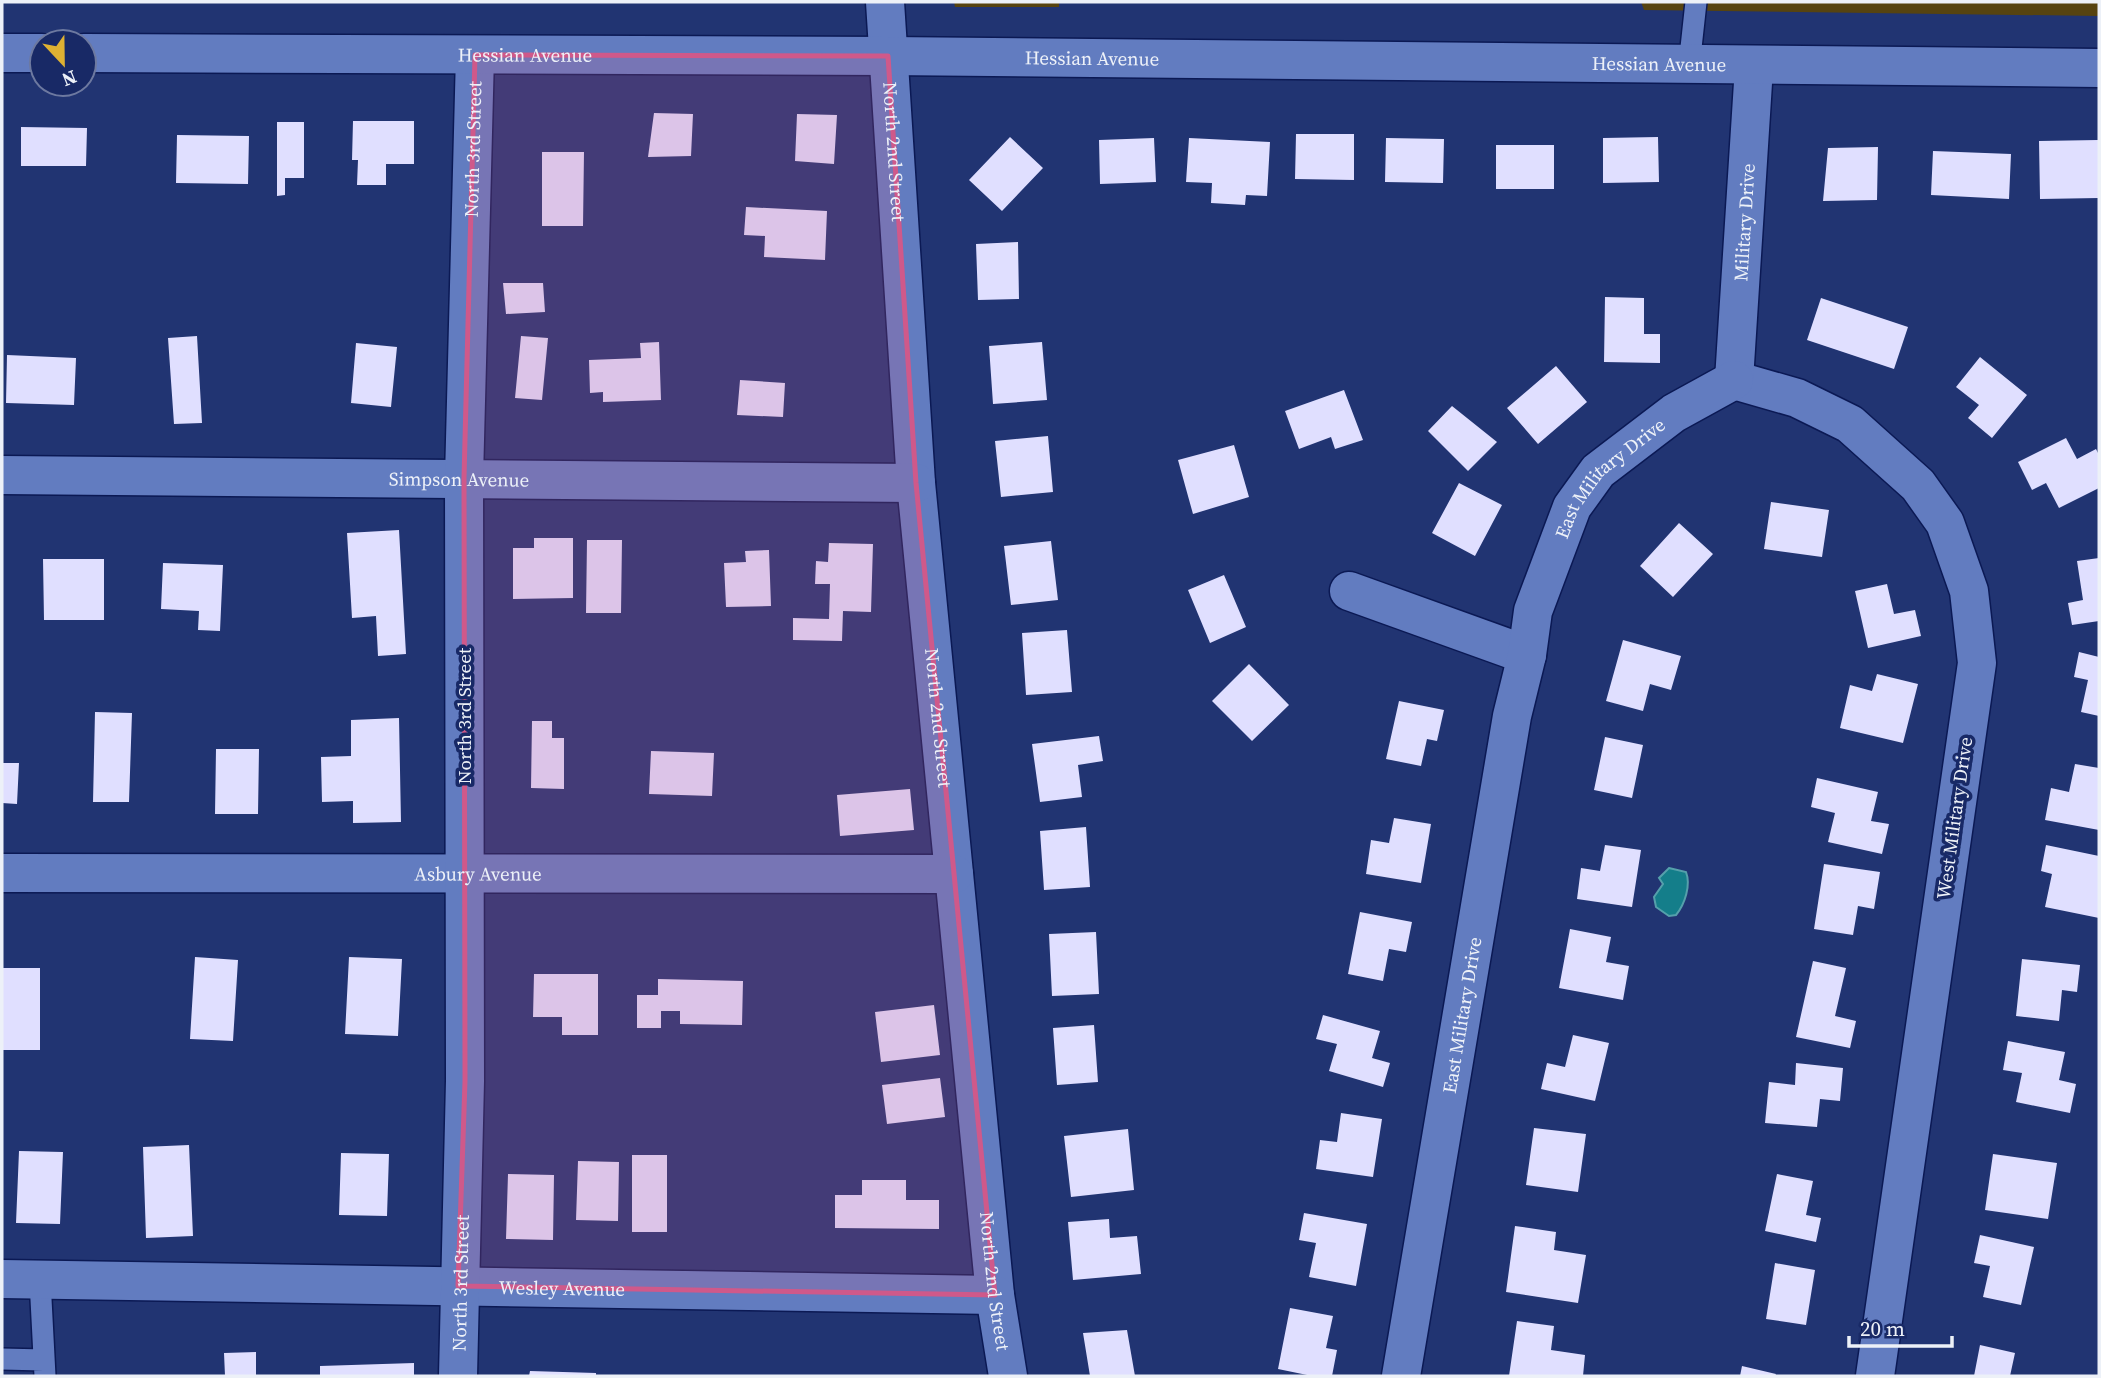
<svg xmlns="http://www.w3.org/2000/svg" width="2101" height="1378" viewBox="0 0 2101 1378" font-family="'Source Serif 4',serif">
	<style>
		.green { fill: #564310 }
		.water { fill: #147e8a; stroke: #55a0ab; stroke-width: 2 }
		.building { fill: #e0dfff }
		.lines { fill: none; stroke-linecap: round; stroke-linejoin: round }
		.service-casing { stroke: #0b1954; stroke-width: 24 }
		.minor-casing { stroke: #0b1954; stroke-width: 41 }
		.tertiary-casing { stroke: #0b1954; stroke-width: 41 }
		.service { stroke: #627cc0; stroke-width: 21 }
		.minor { stroke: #627cc0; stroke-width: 38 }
		.tertiary { stroke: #627cc0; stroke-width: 38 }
		.marked { fill: #cf598a; fill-opacity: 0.2; stroke: #cf598a; stroke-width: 5; stroke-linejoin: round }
		.labels { text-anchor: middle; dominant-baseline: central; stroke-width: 7; stroke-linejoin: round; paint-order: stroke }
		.street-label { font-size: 19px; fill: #edf1f8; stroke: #182966 }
	</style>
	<rect width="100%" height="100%" fill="#213472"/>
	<!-- green -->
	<path class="green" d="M954 2H1059V7H955Z
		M1641 2H2099V16L1644 10Z"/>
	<!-- water -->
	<path class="water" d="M1669 868 1686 872C1691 885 1685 904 1676 915L1669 916 1656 907 1654 897 1663 884 1659 878Z"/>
	<!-- building -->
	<path class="building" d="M654 113 693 114 691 156 648 157Z
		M797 114 837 115 834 164 795 161Z
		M353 121H414V164H386V185H357L358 160H352Z
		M277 122H304V178H285V195L277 196Z
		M21 127 87 128 86 166H21Z
		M1296 134H1354V180L1295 179Z
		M177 135 249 136 248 184 176 183Z
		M1010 137 1043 168 1002 211 969 180Z
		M1658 137 1659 182 1603 183V138Z
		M1154 138 1156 182 1100 184 1099 140Z
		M1189 138 1270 142 1267 196 1246 195 1245 205 1211 203 1212 183 1186 182Z
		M1386 138 1444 139 1443 183 1385 182Z
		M2098 140 2099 198 2040 199 2039 141Z
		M1496 145H1554V189H1496Z
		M1878 147 1877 200 1823 201 1828 148Z
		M1933 151 2011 154 2009 199 1931 195Z
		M542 152H584L583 226H542Z
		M746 207 827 211 825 260 764 257 765 236 744 235Z
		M1018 242 1019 299 978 300 976 244Z
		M503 283H543L545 312 506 314Z
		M1605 297 1644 298V334H1660V363L1604 362Z
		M1821 298 1908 327 1894 369 1807 340Z
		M197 336 202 423 174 424 168 338Z
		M521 336 548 338 542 400 515 398Z
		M659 342 661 400 603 402V392L590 393 589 360 641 358 640 343Z
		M1042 342 1047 400 993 404 989 346Z
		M356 343 397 347 391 407 351 403Z
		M7 355 76 358 74 405 6 403Z
		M1980 357 2027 395 1992 438 1968 418 1979 405 1956 387Z
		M1556 366 1587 402 1538 444 1507 408Z
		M740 380 785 383 783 417 737 415Z
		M1344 390 1363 440 1335 449 1331 437 1299 449 1285 411Z
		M1452 406 1497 442 1468 471 1428 431Z
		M1048 436 1053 492 1001 497 995 441Z
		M2066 438 2077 459 2096 449 2099 455V488L2059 508 2046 483 2032 490 2018 462Z
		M1234 445 1249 497 1193 514 1178 460Z
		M1459 483 1502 505 1475 556 1432 533Z
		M1771 502 1829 510 1822 557 1764 549Z
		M1679 523 1713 554 1673 597 1640 566Z
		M399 530 406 654 378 656 376 616 352 618 347 533Z
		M534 538H573V598L513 599V548H534Z
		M587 540H622L621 613H586Z
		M1051 541 1058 600 1011 605 1004 546Z
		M829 543 873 544 871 612 843 611 842 641 793 640V618L829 619 830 584H815L816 561 828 562Z
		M769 550 771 606 726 607 724 563 746 562 745 551Z
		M2099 558V621L2072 625 2068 603 2083 600 2077 561Z
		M43 559H104V620H44Z
		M163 563 223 565 220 631 198 630 199 611 161 609Z
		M1224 575 1246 627 1210 643 1188 590Z
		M1887 584 1894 614 1915 610 1921 636 1868 648 1855 591Z
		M1067 630 1072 692 1026 695 1022 633Z
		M1623 640 1681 656 1671 690 1650 684 1643 711 1606 701Z
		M2079 652 2099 657V716L2081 712 2088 680 2074 677Z
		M1249 664 1289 705 1252 741 1212 701Z
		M1877 674 1918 684 1903 743 1840 728 1850 685 1872 691Z
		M1399 701 1444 710 1437 741 1427 739 1421 766 1386 759Z
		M95 712 132 713 129 802H93Z
		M399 718 401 822 353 823V801L322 802 321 757 351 756V720Z
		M532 721H552V738H564V789L531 788Z
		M1099 736 1103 761 1078 765 1082 797 1040 802 1032 744Z
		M1605 737 1643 745 1632 798 1594 790Z
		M216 749H259L258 814H215Z
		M651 751 714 753 712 796 649 794Z
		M2 763H19L17 804 2 803Z
		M2075 764 2099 768V830L2045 820 2051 788 2069 792Z
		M1817 778 1878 792 1871 821 1889 824 1882 854 1828 842 1835 813 1811 807Z
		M910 789 914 830 840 836 837 795Z
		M1394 818 1431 824 1421 883 1366 874 1371 840 1389 843Z
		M1086 827 1090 887 1044 890 1040 831Z
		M1605 845 1641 850 1632 907 1577 899 1581 868 1600 871Z
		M2046 845 2099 856V918L2045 907 2052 874 2041 871Z
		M1824 864 1880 872 1874 909 1858 906 1853 935 1814 929Z
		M1360 912 1412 922 1406 952 1389 949 1383 981 1348 974Z
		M1570 929 1611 937 1606 962 1629 966 1623 1000 1559 988Z
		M1096 932 1099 994 1052 996 1049 934Z
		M195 957 238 960 233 1041 190 1039Z
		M349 957 402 959 398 1036 345 1034Z
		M2022 959 2080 965 2077 992 2062 990 2059 1021 2016 1016Z
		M1813 961 1846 968 1835 1016 1856 1021 1850 1048 1796 1037Z
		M2 968H40V1050H2Z
		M534 974H598V1035H562V1017H533Z
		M658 979 743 981 742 1025 680 1024V1011H661V1028H637V995H658Z
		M934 1005 940 1055 881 1062 875 1012Z
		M1323 1015 1380 1031 1372 1058 1390 1063 1383 1087 1329 1071 1337 1044 1316 1039Z
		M1094 1025 1098 1082 1057 1085 1053 1028Z
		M1573 1035 1609 1043 1595 1101 1541 1089 1547 1063 1565 1067Z
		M2008 1041 2065 1052 2059 1080 2076 1084 2070 1113 2016 1102 2022 1073 2003 1070Z
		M1796 1063 1843 1068 1840 1101 1820 1099 1817 1127 1765 1123 1769 1082 1795 1085Z
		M940 1078 945 1117 887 1124 882 1085Z
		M1341 1113 1382 1119 1373 1177 1316 1169 1320 1140 1337 1142Z
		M1534 1128 1586 1134 1578 1192 1526 1185Z
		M1128 1129 1134 1190 1071 1197 1064 1136Z
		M189 1145 193 1236 146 1238 143 1147Z
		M19 1151 63 1152 60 1224 16 1223Z
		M341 1153 389 1154 387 1216 339 1215Z
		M1993 1154 2057 1163 2048 1219 1985 1210Z
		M632 1155H667V1232H632Z
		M578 1161 619 1162 618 1221 576 1220Z
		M508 1174 554 1175 553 1240 506 1239Z
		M1777 1174 1813 1181 1806 1215 1821 1218 1816 1242 1765 1231Z
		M862 1180H906V1200H939V1229L835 1228V1195H862Z
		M1304 1213 1367 1224 1356 1286 1309 1277 1316 1243 1299 1240Z
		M1109 1219 1110 1238 1137 1236 1141 1274 1073 1280 1068 1222Z
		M1515 1226 1556 1232 1554 1250 1586 1255 1578 1303 1506 1292Z
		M1980 1235 2034 1247 2021 1305 1983 1297 1990 1266 1974 1263Z
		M1775 1263 1815 1270 1806 1325 1766 1319Z
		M1290 1308 1333 1316 1326 1348 1337 1350 1332 1376H1312L1278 1369Z
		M1517 1321 1554 1326 1551 1350 1585 1355 1583 1376H1509Z
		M1127 1330 1135 1376H1090L1083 1333Z
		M1980 1345 2015 1353 2010 1376H1974Z
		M256 1352V1376H225L224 1353Z
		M414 1363V1376H320V1366Z
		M1742 1366 1776 1374 1775 1376H1740Z
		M530 1371 596 1373V1376H529Z"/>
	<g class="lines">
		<!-- service casing -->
		<g class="service-casing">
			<path id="service" d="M1689 66 1696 2
				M40 1280 45 1376
				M2 1359 44 1360"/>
		</g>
		<!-- minor casing -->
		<g class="minor-casing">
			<g id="minor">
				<path id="s1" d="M885 2 916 483 995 1295 1008 1376"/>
				<path d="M1734 380 1797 398 1850 424 1918 485 1945 523 1969 591 1977 663 1875 1376"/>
				<path id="s2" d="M1734 380 1754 67"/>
				<path id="s3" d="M2 475 916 483"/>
				<path d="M1349 591 1527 655"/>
				<path id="s4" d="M2 873 954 874"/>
				<path id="s5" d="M2 1279 995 1295"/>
				<path id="s6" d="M458 1376 465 1081 464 478 475 55"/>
				<path id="s7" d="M1401 1376 1512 716 1527 655 1533 611 1572 507 1598 471 1674 413 1734 380"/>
			</g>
		</g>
		<!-- tertiary casing -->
		<g class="tertiary-casing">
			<g id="tertiary">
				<path d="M2 53H42"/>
				<path id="s8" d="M84 53 888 56 2099 68"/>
			</g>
		</g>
		<!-- service -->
		<use href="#service" class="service"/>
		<!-- minor -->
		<use href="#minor" class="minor"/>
		<!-- tertiary -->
		<use href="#tertiary" class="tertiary"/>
	</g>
	<!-- marked area -->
	<path class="marked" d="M475 55 888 56 916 483 995 1295 458 1286 465 1081 464 478Z"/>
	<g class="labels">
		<!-- street labels -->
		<g class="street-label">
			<text stroke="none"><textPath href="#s8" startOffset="441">Hessian Avenue</textPath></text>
			<text stroke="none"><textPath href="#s8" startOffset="1008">Hessian Avenue</textPath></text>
			<text stroke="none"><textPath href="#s8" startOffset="1575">Hessian Avenue</textPath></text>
			<text stroke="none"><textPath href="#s6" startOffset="1227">North 3rd Street</textPath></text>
			<text stroke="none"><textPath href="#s1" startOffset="150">North 2nd Street</textPath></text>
			<text stroke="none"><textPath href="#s2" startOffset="158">Military Drive</textPath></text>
			<text stroke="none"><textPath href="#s3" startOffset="457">Simpson Avenue</textPath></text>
			<text stroke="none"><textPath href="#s7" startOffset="934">East Military Drive</textPath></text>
			<text transform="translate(464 716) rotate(-90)">North 3rd Street</text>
			<text stroke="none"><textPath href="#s1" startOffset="718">North 2nd Street</textPath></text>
			<text transform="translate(1954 818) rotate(-82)">West Military Drive</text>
			<text stroke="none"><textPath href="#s4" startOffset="476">Asbury Avenue</textPath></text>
			<text stroke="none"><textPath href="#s7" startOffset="366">East Military Drive</textPath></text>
			<text stroke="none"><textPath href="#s1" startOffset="1284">North 2nd Street</textPath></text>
			<text stroke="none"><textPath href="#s6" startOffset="93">North 3rd Street</textPath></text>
			<text stroke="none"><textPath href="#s5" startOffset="560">Wesley Avenue</textPath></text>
		</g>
	</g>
	<!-- border -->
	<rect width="2101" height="1378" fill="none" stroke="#edf1f8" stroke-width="7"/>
	<!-- north arrow -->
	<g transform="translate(63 63) rotate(158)"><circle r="33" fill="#182966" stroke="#6d79a0" stroke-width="2"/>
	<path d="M0-5L12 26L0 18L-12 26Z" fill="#deb133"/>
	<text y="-10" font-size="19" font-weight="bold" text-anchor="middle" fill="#edf1f8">N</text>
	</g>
	<!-- scale -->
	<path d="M1849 1336v10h103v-10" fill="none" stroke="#edf1f8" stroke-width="3.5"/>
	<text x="1860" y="1336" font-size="21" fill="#edf1f8" stroke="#182966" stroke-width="5" paint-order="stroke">20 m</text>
</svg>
